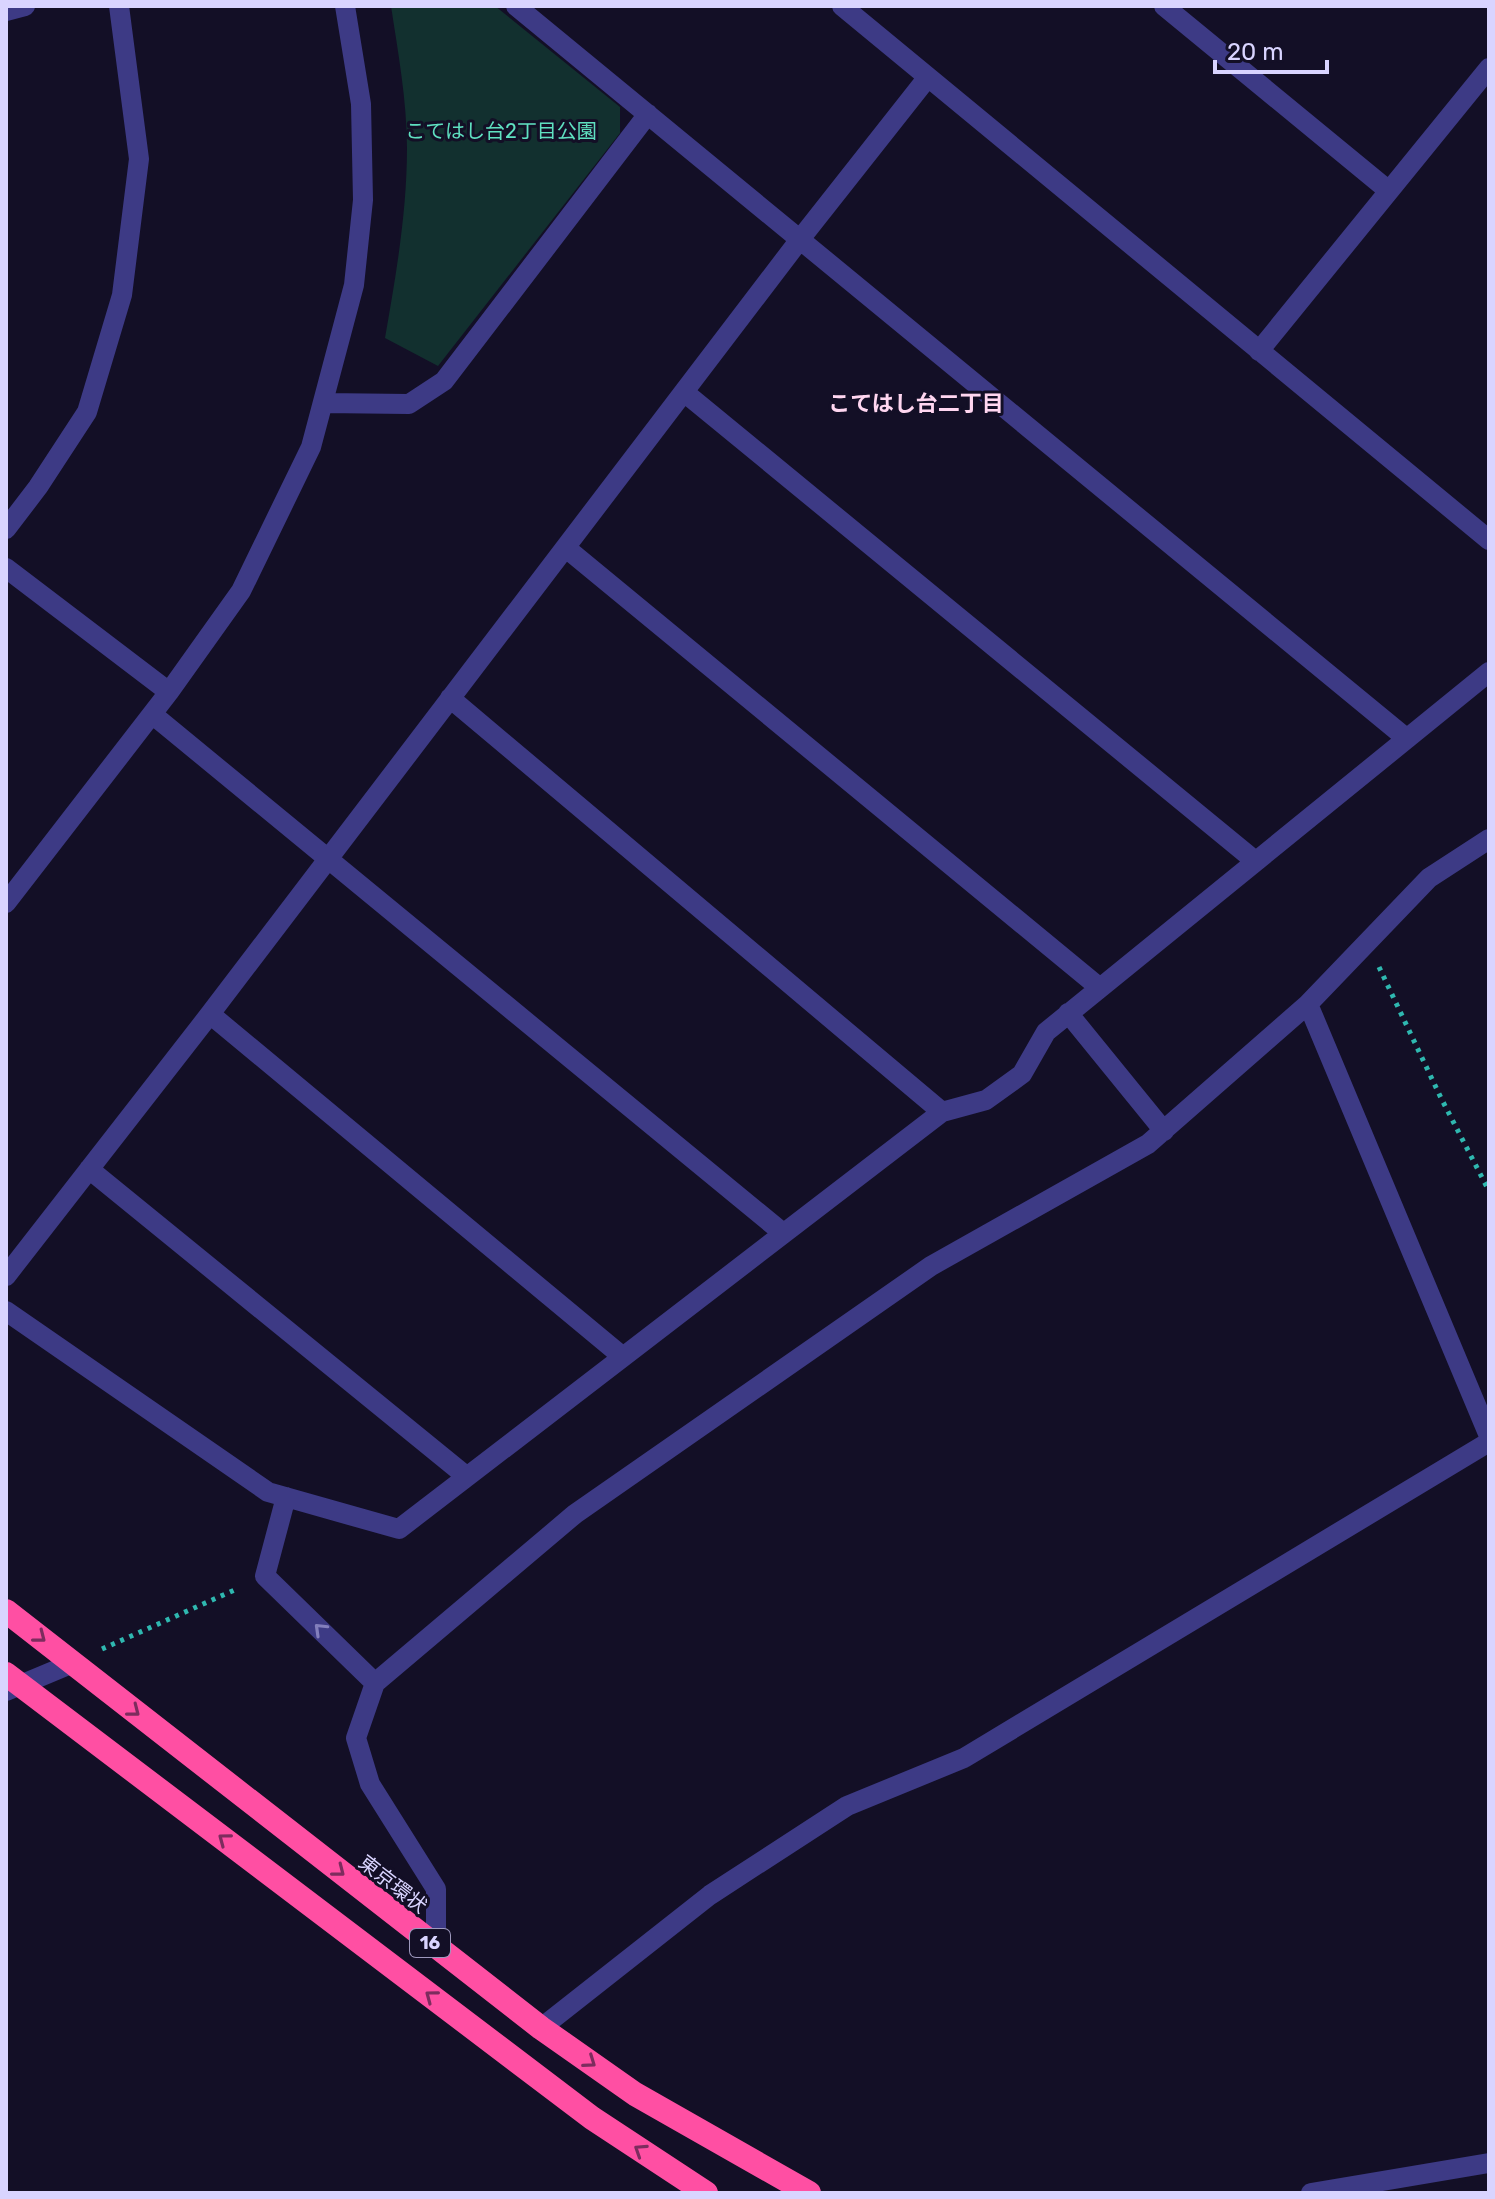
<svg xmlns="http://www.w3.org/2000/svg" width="1495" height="2199" viewBox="0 0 1495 2199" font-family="Rubik,'Noto Sans JP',sans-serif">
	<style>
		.green { fill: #12302f }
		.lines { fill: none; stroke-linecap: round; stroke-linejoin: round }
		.path { stroke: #2fb8b0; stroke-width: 5; stroke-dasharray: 4 6; stroke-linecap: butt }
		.minor { stroke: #3d3a85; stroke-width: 20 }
		.highway { stroke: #ff4fa3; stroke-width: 24 }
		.oneway { stroke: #837fbc }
		.oneway2 { stroke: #7d2c5e }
		.labels { text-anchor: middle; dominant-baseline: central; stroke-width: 6; stroke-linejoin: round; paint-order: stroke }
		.shield { fill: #130f26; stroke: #9e99be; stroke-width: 2 }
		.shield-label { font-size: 18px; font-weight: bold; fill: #d9d4ff }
		.park-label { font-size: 20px; fill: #5fe0c0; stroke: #130f26 }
		.street-label { font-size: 20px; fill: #d9d4ff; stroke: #130f26 }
		.neighbourhood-label { font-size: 22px; font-weight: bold; fill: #ffd6f0; stroke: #130f26 }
	</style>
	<rect width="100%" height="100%" fill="#130f26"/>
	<!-- green -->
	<path class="green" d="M391 6H495L620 107V133L438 366 385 338C396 275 407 212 407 148 407 101 398 52 391 6Z"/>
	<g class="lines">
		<!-- path -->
		<path class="path" d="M1379 967 1441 1098 1489 1191
			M102 1649 239 1588"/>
		<!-- minor -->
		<path class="minor" d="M516 6 1406 738
			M842 6 1489 540
			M1164 6 1389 191
			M6 11 25 6
			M1259 351 1489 68
			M684 392 1254 860
			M323 403 409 404 444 381 648 114
			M6 529 38 487 87 412 122 295 139 159 119 6
			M566 548 1100 988
			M6 568 169 692
			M450 698 942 1112
			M152 714 783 1233
			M6 903 169 692 241 591 311 447 354 285 363 200 361 104 345 6
			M1308 1004 1489 1436
			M1068 1013 1164 1131
			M210 1014 623 1357
			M89 1169 466 1476
			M6 1276 210 1014 801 238 928 77
			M6 1311 268 1492 399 1529 942 1112 986 1100 1022 1074 1046 1032 1489 672
			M286 1497 265 1576 375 1683
			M6 1691 73 1663
			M436 1948V1889L370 1784 356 1738 375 1683 575 1514 931 1266 1148 1144 1308 1004 1429 878 1489 839
			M541 2028 710 1895 847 1806 964 1758 1489 1442
			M1311 2193 1489 2163"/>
		<!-- highway -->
		<path class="highway" d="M6 1611 541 2028 635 2094 809 2193
			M6 1674 592 2118 706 2193"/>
	</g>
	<!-- one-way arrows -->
	<defs><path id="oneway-chevron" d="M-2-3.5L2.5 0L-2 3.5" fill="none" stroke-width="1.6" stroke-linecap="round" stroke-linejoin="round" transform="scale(2)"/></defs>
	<use class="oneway" href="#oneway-chevron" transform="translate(320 1629) rotate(-136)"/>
	<g class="oneway2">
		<use href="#oneway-chevron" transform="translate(40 1637) rotate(38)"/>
		<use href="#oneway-chevron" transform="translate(134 1711) rotate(38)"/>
		<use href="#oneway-chevron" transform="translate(224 1839) rotate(-143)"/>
		<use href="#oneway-chevron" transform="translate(339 1871) rotate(38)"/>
		<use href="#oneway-chevron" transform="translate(431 1996) rotate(-143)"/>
		<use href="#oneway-chevron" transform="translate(590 2062) rotate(35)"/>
		<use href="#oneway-chevron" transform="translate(640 2150) rotate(-147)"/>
	</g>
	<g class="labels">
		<!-- shield labels -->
		<rect class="shield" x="410" y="1929" width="40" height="28" rx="6"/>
		<g class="shield-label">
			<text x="430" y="1943">16</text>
		</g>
		<!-- park labels -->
		<g class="park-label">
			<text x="501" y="131">こてはし台2丁目公園</text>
		</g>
		<!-- street labels -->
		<g class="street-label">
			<text transform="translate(393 1884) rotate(38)">東京環状</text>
		</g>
		<!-- neighbourhood labels -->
		<g class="neighbourhood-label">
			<text x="916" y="403">こてはし台二丁目</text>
		</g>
	</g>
	<!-- border -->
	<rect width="1495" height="2199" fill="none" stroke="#d9d4ff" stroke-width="16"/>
	<!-- scale -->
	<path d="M1215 60v12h112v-12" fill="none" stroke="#d9d4ff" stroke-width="4"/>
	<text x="1227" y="60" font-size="24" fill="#d9d4ff" stroke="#130f26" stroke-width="6" paint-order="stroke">20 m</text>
</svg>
